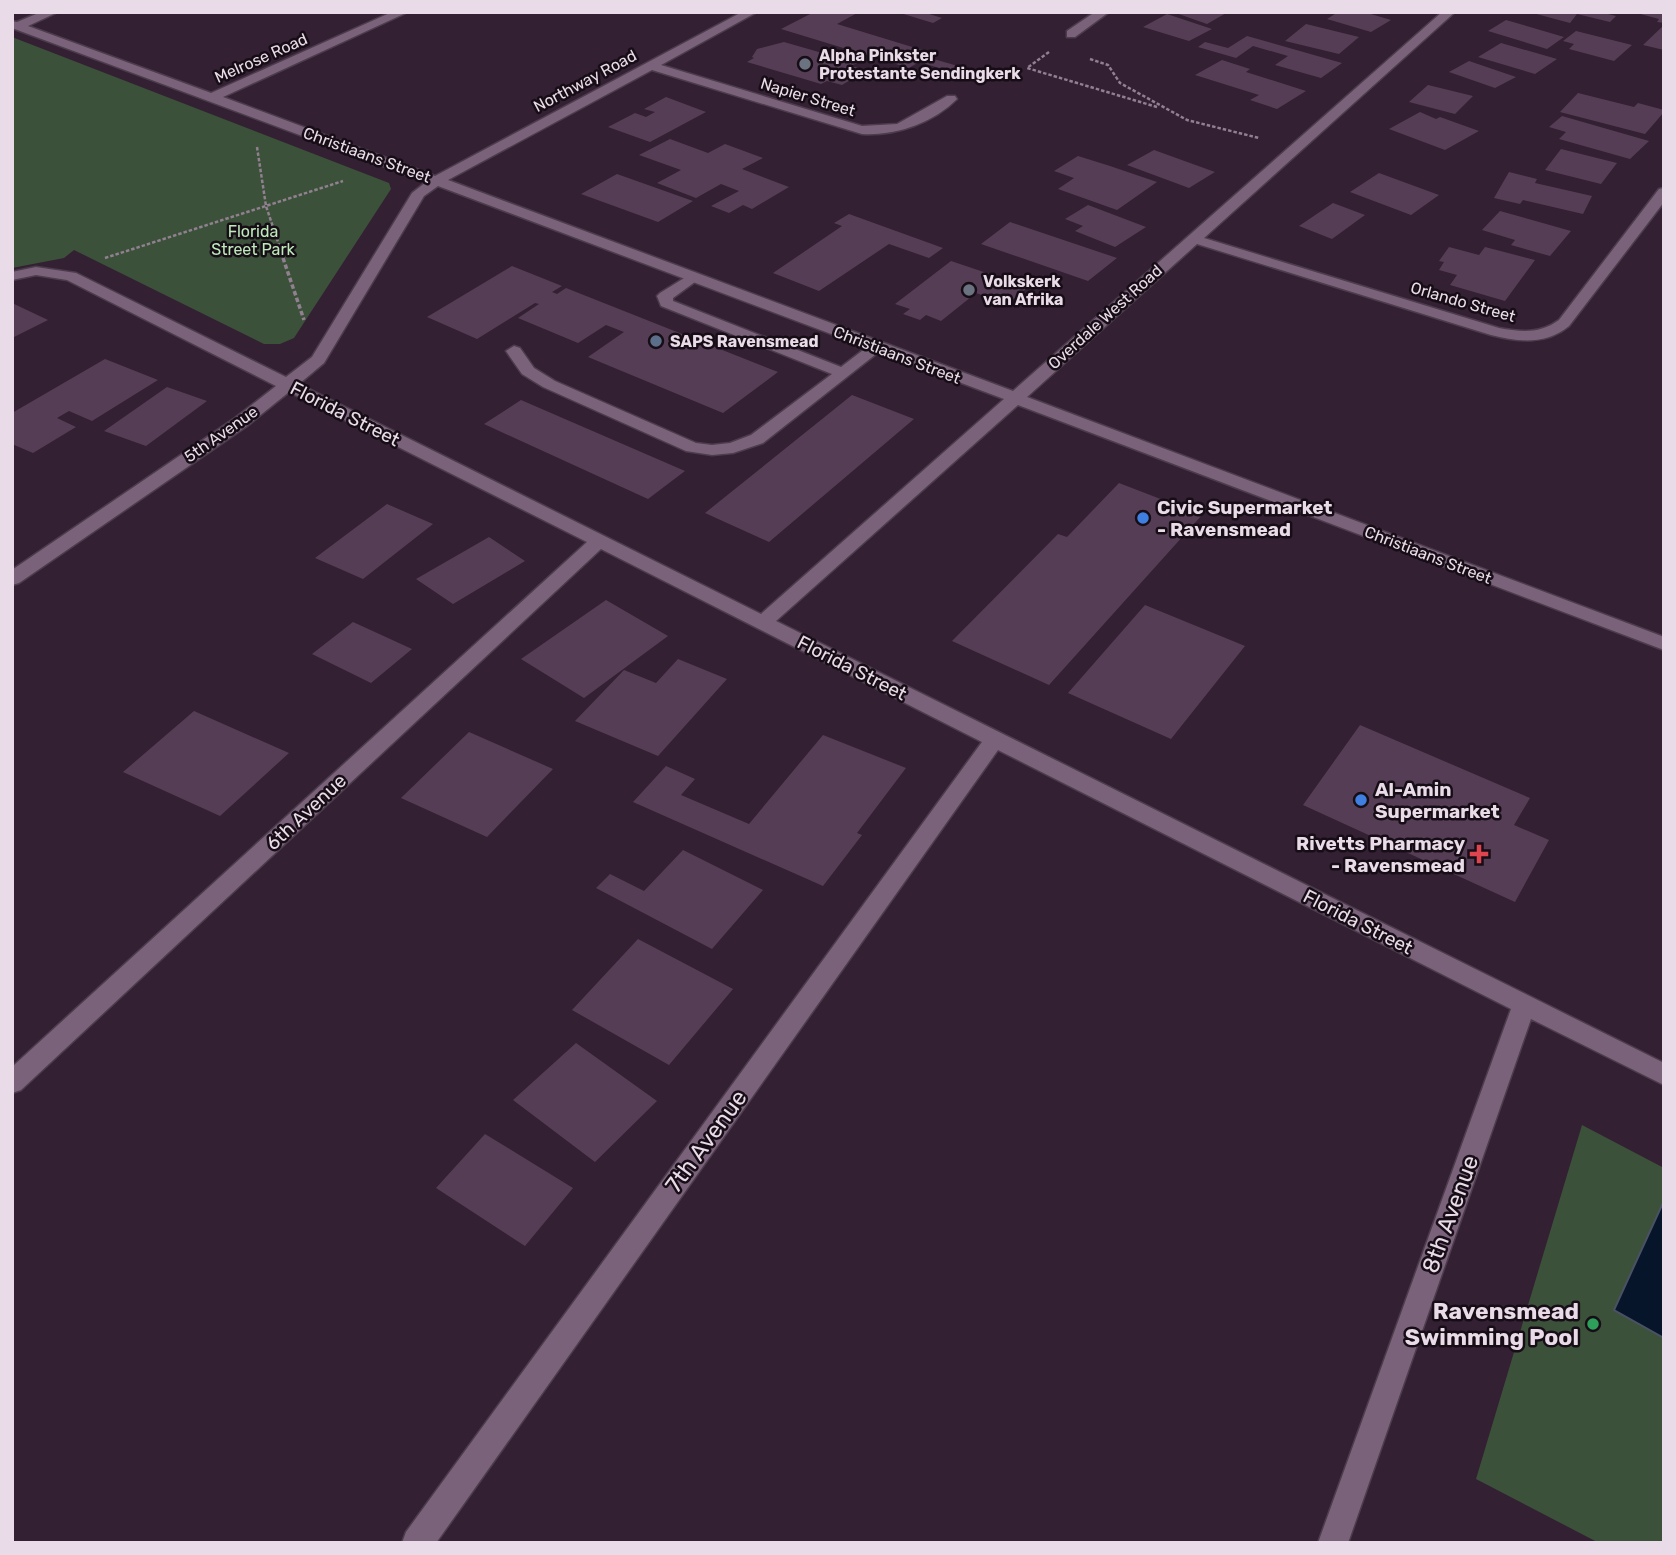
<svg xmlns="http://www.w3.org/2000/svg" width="1676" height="1555" viewBox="0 0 1676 1555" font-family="Rubik,sans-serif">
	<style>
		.green { fill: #3c513a }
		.water { fill: #07152b; stroke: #4b5164; stroke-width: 2 }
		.building { fill: #553e55 }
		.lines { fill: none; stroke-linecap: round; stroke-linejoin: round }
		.lane-casing { stroke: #4c3c4c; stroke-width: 3 }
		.street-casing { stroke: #4c3c4c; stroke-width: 3 }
		.path-far1 { stroke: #908090; stroke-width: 2.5; stroke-dasharray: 3.5 2; stroke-linecap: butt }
		.path { stroke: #908090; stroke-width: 3.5; stroke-dasharray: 4.5 2.5; stroke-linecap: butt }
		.lane { fill: #7a637a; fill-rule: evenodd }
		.street { fill: #7a637a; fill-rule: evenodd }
		.worship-dot { fill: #6b7280; stroke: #160d16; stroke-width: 2.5 }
		.service-dot { fill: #5c6f8a; stroke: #160d16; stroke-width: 2.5 }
		.shop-dot { fill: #3f7fe0; stroke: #160d16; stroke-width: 2.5 }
		.health-dot { fill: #e0444e; stroke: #160d16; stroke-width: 2.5 }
		.leisure-dot { fill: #2e9e5b; stroke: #160d16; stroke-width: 2.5 }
		.labels { text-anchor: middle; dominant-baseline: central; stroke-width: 5; stroke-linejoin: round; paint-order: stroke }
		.far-poi-label { font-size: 16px; font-weight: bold; fill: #e9dce8; stroke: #160d16; text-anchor: start }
		.far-street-label { font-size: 16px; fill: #e9dce8; stroke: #160d16 }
		.far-park-label { font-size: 16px; fill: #beeaba; stroke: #160d16 }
		.street-label { font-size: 19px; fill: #e9dce8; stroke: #160d16 }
		.poi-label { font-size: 19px; font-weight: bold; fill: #e9dce8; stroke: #160d16; text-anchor: start }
		.near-street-label { font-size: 23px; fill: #e9dce8; stroke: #160d16 }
		.near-poi-label { font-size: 23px; font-weight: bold; fill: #e9dce8; stroke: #160d16; text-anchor: end }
	</style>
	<rect width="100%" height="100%" fill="#332033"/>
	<!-- green -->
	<path class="green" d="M12 37 389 183 391 189 294 338 280 344H264L74 250 64 258 12 268Z
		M1582 1125 1664 1168V1543H1599L1476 1479Z"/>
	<!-- water -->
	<path class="water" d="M1662 1205 1664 1206V1338L1614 1310Z"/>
	<!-- building -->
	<path class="building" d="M814 12H859L837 24 922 50 916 54 958 66 949 71 919 62 909 68 781 29Z
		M897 12H923L942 18 933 23Z
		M1173 12H1228L1207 24Z
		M1338 12H1364L1391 20 1371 32 1327 19Z
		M1529 12H1600L1616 16 1610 22 1577 14 1570 23Z
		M1633 12H1664V23L1657 22 1659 19Z
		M1167 14 1212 29 1189 41 1143 27Z
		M1506 20 1564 37 1547 49 1488 31Z
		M1306 24 1359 37 1339 54 1285 41Z
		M1664 25V50L1643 45Z
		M1576 31 1632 45 1614 61 1569 49 1574 44 1563 41Z
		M1247 36 1342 63 1321 78 1275 65 1288 56 1253 46 1236 58 1198 47 1205 42 1228 48Z
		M784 42 857 63 851 66 867 70 842 85 827 81 821 84 747 62 754 58 752 57 757 49Z
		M1501 43 1557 59 1535 74 1478 57Z
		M1222 60 1250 69 1246 72 1306 91 1277 109 1250 100 1259 95 1195 75Z
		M1469 61 1516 77 1495 88 1449 72Z
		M1428 85 1473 96 1455 114 1409 102Z
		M1578 93 1634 107 1638 103 1664 110V112L1645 134 1560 112Z
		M666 97 706 112 650 142 608 127 635 113 646 117 655 112 644 109Z
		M1420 112 1436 119 1440 117 1479 131 1445 150 1389 129Z
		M1562 116 1649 141 1630 159 1559 139 1566 132 1549 127Z
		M670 139 708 153 725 144 763 158 742 169 789 187 752 209 743 205 729 213 711 206 739 191 721 184 696 198 657 183 681 170 639 155Z
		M1561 149 1617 163 1601 184 1545 170Z
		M1154 150 1215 172 1189 188 1127 165Z
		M1078 156 1110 166 1157 182 1117 210 1058 189 1074 178 1054 171Z
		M1509 172 1537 179 1535 183 1592 196 1583 214 1523 200 1520 204 1494 198Z
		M1379 173 1439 195 1411 215 1350 192Z
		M617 174 693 201 658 222 581 194Z
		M1333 203 1365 215 1332 239 1299 226Z
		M1088 205 1146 227 1115 247 1075 231 1083 226 1065 219Z
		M1500 211 1571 231 1550 256 1511 245 1515 240 1482 230Z
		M849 214 943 248 929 258 889 244 819 291 773 273 842 226 834 223Z
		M1010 222 1117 258 1088 281 981 244Z
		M1449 247 1479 255 1485 247 1535 260 1505 301 1450 285 1457 275 1439 270 1444 262 1439 261Z
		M951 261 1028 287 1008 304 976 293 941 321 926 315 920 320 903 314 910 309 895 304Z
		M512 266 562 286 552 292 557 294 566 288 778 372 723 413 588 357 624 332 606 325 578 343 518 318 539 304 535 303 477 339 427 317Z
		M12 303 48 320 12 338Z
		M105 359 158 380 92 421 69 411 57 418 76 427 33 453 12 444V413Z
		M167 387 207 401 146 446 104 431Z
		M852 395 914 419 769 542 705 513Z
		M521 400 685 471 648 499 484 424Z
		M1119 483 1202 515 1049 685 952 641 1058 534 1067 537Z
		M387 504 433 524 363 579 315 558Z
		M489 537 525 561 453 604 416 579Z
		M606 600 668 636 584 698 521 659Z
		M1145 605 1245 646 1171 739 1068 693Z
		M353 622 412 649 371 683 312 654Z
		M678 659 727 679 658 756 575 721 624 670 656 683Z
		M194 711 289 753 220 816 123 772Z
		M1360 725 1530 798 1514 825 1549 840 1515 902 1303 805Z
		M469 732 553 769 487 837 401 798Z
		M823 735 906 768 857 833 862 835 823 886 633 802 666 766 695 779 681 795 749 824Z
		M683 850 763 890 712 949 596 888 610 874 644 891Z
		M638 939 733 989 669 1065 572 1010Z
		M576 1043 657 1101 595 1162 513 1100Z
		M485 1134 573 1188 525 1246 436 1188Z"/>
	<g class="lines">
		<!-- lane casing -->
		<g class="lane-casing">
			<path id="lane" d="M694 272 701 276 699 279 673 298V301L841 367 871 344H883L885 347 763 443 733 453 712 455 686 451 543 387 522 374 506 351 514 346 520 348 534 368 555 381 696 443 712 445 730 443 751 435 832 374 661 306 657 296 660 293Z"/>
		</g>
		<!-- street casing -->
		<g class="street-casing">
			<path id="street" d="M41 12H58L28 26 211 93 392 12H408L223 97 435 176 742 12H757L661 65 862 126 897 124 947 96H955L957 99C933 123 896 136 862 134L652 70 448 180 1013 391 1442 12H1455L1204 238 1499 328C1521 332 1540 334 1559 320L1659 189 1664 188V202L1569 326C1546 345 1518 342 1491 335L1197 244 1027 397 1664 637V650L1018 405 776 621 1664 1063V1085L1531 1019 1348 1543H1318L1511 1009 998 750 436 1543H402L406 1532 982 742 601 549 21 1090 12 1093V1067L587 542 289 392 247 426 19 583 12 585V570L235 418 276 386 67 280 36 275 12 280V272L36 267 76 273 286 377 312 357 412 193 426 182 12 28V21L17 22ZM438 186 1004 399 761 614 299 384 324 363 424 196Z
				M1095 12H1109L1075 37H1067V31Z"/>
		</g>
		<!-- path-far1 -->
		<path class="path-far1" d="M1049 52 1027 68 1157 107
			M1090 59 1108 65 1120 83 1187 120 1259 138
			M257 147 266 206 284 260
			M105 258 343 181"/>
		<!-- path -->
		<path class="path" d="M283 258 304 320"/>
		<!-- lane -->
		<use href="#lane" class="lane"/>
		<!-- street -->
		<use href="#street" class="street"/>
	</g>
	<!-- markers -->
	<g class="worship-dot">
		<circle cx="805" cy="64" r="7"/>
		<circle cx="969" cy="290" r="7"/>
	</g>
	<circle class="service-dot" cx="656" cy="341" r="7"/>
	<g class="shop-dot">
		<circle cx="1143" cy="518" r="7"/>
		<circle cx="1361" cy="800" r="7"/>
	</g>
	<path class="health-dot" d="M1475.5 843.5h7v7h7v7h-7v7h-7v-7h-7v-7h7z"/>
	<circle class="leisure-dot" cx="1593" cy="1324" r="7"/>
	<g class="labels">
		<!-- far-poi labels -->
		<g class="far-poi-label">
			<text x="819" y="55">Alpha Pinkster<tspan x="819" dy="18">Protestante Sendingkerk</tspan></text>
			<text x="983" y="281">Volkskerk<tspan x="983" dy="18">van Afrika</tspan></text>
			<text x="670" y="341">SAPS Ravensmead</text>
		</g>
		<!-- far-street labels -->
		<g class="far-street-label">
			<text transform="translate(261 58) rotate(-24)">Melrose Road</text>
			<text transform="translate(585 81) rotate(-28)">Northway Road</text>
			<text transform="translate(808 97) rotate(17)">Napier Street</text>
			<text transform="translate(367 155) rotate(20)">Christiaans Street</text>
			<text transform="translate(1463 302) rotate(16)">Orlando Street</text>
			<text transform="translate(1105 317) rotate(-42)">Overdale West Road</text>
			<text transform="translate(897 355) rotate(21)">Christiaans Street</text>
			<text transform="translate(221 434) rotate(-35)">5th Avenue</text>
			<text transform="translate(1428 555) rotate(21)">Christiaans Street</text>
		</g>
		<!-- far-park labels -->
		<g class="far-park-label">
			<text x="253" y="231">Florida<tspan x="253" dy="18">Street Park</tspan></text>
		</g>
		<!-- street labels -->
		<g class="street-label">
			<text transform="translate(345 414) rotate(27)">Florida Street</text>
			<text transform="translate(852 668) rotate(27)">Florida Street</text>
			<text transform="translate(306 812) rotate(-43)">6th Avenue</text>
			<text transform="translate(1358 922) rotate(27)">Florida Street</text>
		</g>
		<!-- poi labels -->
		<g class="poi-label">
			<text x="1157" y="507">Civic Supermarket<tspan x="1157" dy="22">- Ravensmead</tspan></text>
			<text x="1375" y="789">Al-Amin<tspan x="1375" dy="22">Supermarket</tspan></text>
			<text x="1465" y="843" text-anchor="end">Rivetts Pharmacy<tspan x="1465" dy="22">- Ravensmead</tspan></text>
		</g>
		<!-- near-street labels -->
		<g class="near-street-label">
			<text transform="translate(706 1141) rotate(-54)">7th Avenue</text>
			<text transform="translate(1450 1214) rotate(-70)">8th Avenue</text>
		</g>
		<!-- near-poi labels -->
		<g class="near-poi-label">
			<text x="1579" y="1311">Ravensmead<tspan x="1579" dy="26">Swimming Pool</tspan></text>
		</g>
	</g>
	<!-- border -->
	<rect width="1676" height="1555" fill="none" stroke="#e9dce8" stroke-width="28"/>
</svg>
